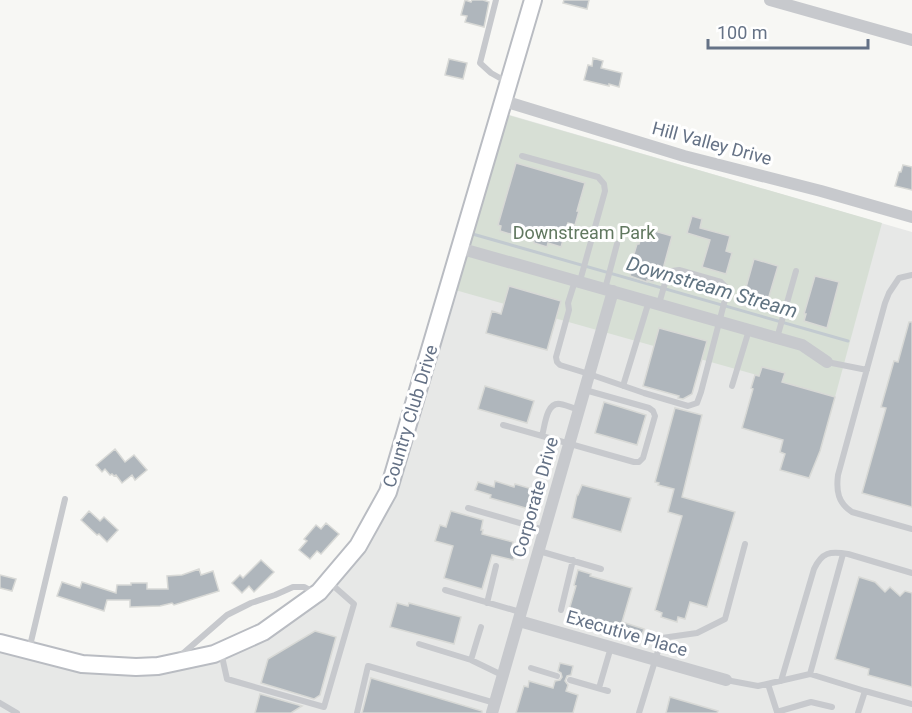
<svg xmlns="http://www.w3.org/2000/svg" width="912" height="713" viewBox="0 0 912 713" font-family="Roboto,sans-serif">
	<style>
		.built { fill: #e7e8e7 }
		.green { fill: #d7dfd5 }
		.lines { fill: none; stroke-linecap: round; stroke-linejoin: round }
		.stream { stroke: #c2cad0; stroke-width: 3 }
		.building { fill: #afb6bc; stroke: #d8d9d6; stroke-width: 1.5 }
		.secondary-casing { stroke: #b9bcc2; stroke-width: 20 }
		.lane { stroke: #c7c9cd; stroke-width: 6 }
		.street { stroke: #c7c9cd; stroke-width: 12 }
		.secondary { stroke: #fff; stroke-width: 16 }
		.labels { text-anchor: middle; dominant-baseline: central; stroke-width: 6; stroke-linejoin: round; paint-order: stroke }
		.street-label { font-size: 18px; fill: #657286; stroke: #fff }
		.park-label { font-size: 18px; fill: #617860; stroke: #fff }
		.water-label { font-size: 20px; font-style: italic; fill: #617482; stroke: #fff }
	</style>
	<rect width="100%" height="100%" fill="#f7f7f4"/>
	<!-- built -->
	<path class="built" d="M499 112 912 232V713H0V643L58 659 177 663 298 609 370 527Z"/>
	<!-- green -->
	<path class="green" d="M501 113 882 223 835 397 448 288Z"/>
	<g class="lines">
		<!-- stream -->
		<path class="stream" d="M469 233 848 341"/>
	</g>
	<!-- building -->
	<path class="building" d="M465 0 471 2 472 0H483L489 2 484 27 465 22 467 16 461 15Z
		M564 0H589L587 9 563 3Z
		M593 58 603 61 601 68 622 73 619 87 609 84V86L584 80 588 65 592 66Z
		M449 59 467 63 463 79 445 75Z
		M516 163 585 183 577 211H579L575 225 568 223 561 247 548 243 547 247 534 243V241L500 231 501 226 498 225Z
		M903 165 912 167V190L895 186 899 172H901Z
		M692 216 702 219 700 228 730 236 726 251 732 253 726 274 702 267 710 240 687 233Z
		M644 228 672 236 663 269H661L659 277 655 276 653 282 647 280V282L630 276 633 265 631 264 637 244H639Z
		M754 259 778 266 765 310 741 305Z
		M815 276 839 282 827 328 804 321 806 314H804Z
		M509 286 561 301 547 350 486 333 492 311 501 314Z
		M909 322H912V507L862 493 886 408 881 407 894 361 898 362Z
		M659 328 707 341 692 394 683 399 678 398 679 396 643 386Z
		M762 367 785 373 782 382 835 397 820 451 809 478 780 470 785 454 780 452 783 440 742 428 753 389 751 388 755 375 759 376Z
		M485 386 534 401 527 423 478 409Z
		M604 402 646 415 637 445 595 433Z
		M675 408 702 415 682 497 735 512 707 607 690 602 685 619 678 617 677 622 661 617 662 613 655 610 682 516 668 512 674 489 658 485 659 483 655 482Z
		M115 449 125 462 134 455 147 470 135 480 132 475 122 483 116 475 114 476 112 474 110 475 105 469 102 472 96 465Z
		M495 481 514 487 515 484 532 489V492H534L529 509 490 498 491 495 475 490 478 482 494 487Z
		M582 485 631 498 621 532 572 518 577 495H578Z
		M89 511 100 521 104 517 118 530 107 542 99 534 97 535 81 520Z
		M451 511 483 520 481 530H483L482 534 513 542 511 551 516 552 513 560 492 555 482 589 444 578 453 546 435 541 440 525 446 527Z
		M326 523 339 534 321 554 317 551 310 559 299 550 307 541 304 539 316 525 321 529Z
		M261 560 274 572 254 592 249 586 242 593 232 583 240 575 243 578Z
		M199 569 201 575 213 571 219 591 174 605 172 603 160 606 130 607V600H107L104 611 57 596 62 582 80 588 82 582 116 593 117 585H131V583H147V589H168L167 576 182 575Z
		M578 570 591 574 590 576 632 588 622 622 644 629 641 638 567 617 576 586 574 585Z
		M0 575 16 579 12 591 0 588Z
		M859 577 875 582 885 592 890 587 900 596 905 591 912 593V687L868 675 869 669 835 659Z
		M397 603 408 606 409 603 461 617 454 644 390 627Z
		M315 631 336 637 320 695 314 699 261 683 268 659Z
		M560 663 573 666 571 675 567 676 565 681 568 685 566 691 578 695 573 713H516L524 686 528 687 529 681 553 688 555 681 560 680 562 677 561 673 558 671Z
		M371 678 482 711V713H362Z
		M260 694 302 706 291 713H255Z
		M670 697 718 711 717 713H666Z"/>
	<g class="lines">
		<!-- secondary casing -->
		<g class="secondary-casing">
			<path id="secondary" d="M0 643 82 664 136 667 158 666 214 654 263 632 319 592 358 546 388 492 533 0"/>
		</g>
		<!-- lane -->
		<path class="lane" d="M496 0 480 63 491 73 507 82
			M522 156 598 177 604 184 605 191 580 281
			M912 275 899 278 889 293 885 303 838 475C836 491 838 503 852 512L912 529
			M575 281 568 303 569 310 556 357 557 362 560 365 589 374 644 393 688 406 697 403 701 392 727 292 725 286 721 282 679 270 672 271 667 276 659 304
			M605 289 617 244
			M777 338 796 271
			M827 362 867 370
			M623 386 649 301
			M732 386 749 330
			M503 425 634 462H639L643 458 655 416 653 411 649 408 585 390
			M542 436C545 426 546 402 560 404 566 405 573 408 579 410
			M468 508 544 530
			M539 551 601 569
			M445 590 520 612
			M487 603 496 566
			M561 610 573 560
			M419 644 471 660 502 675
			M29 650 65 499
			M221 652 227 679 324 707 354 604 329 582
			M180 656 227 615 251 603 275 595 293 587H304L315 593
			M471 660 481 627
			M531 668 557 676
			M810 674 843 554
			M570 680 608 691
			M726 680 758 686 810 674 865 691 858 713
			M781 681 814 569C822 552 830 551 848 554L912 573
			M768 684 777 712 811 702 832 707
			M599 688 611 647
			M865 691 912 704
			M0 703 17 713
			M357 713 368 666 495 703
			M639 713 662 638 697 633 725 619 745 544"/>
		<!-- street -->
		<path class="street" d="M770 0 912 40
			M504 101 684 156 821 191 912 217
			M459 248 802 345 827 362
			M519 621 726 680
			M492 713 613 291"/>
		<!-- secondary -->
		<use href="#secondary" class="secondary"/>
	</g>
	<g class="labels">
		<!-- street labels -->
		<g class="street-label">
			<text transform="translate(712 143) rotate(15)">Hill Valley Drive</text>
			<text transform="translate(410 416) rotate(-73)">Country Club Drive</text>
			<text transform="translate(535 497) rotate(-74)">Corporate Drive</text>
			<text transform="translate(627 633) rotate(16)">Executive Place</text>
		</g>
		<!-- park labels -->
		<g class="park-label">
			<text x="584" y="232">Downstream Park</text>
		</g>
		<!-- water labels -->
		<g class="water-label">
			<text transform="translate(712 287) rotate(16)">Downstream Stream</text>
		</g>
	</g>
	<!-- scale -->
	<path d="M708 39v9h160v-9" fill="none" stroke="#657286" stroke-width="3"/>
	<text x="717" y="39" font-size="18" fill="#657286" stroke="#ffffff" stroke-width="4.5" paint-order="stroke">100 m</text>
</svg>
